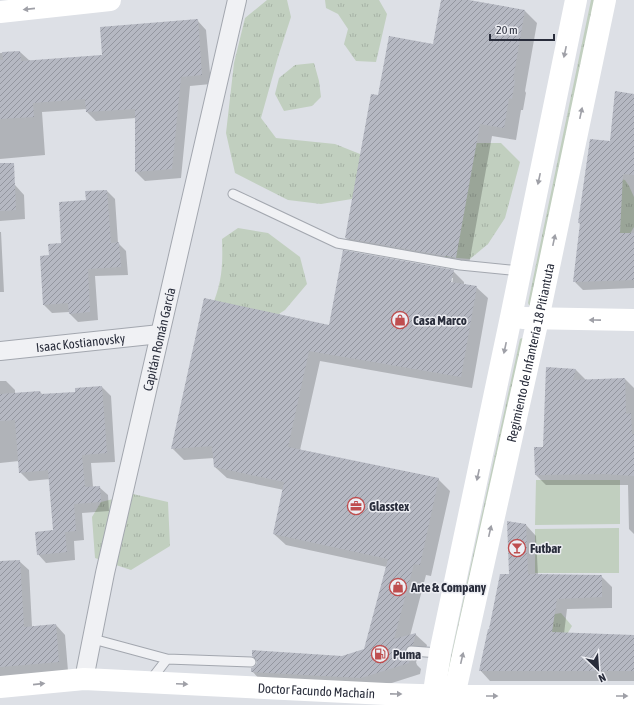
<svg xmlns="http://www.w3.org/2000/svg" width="634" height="705" viewBox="0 0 634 705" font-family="'Asap Condensed',sans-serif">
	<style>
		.grass { fill: url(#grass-tufts) }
		.pitch { fill: #c1cfbf }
		.shadow { fill: #0003; fill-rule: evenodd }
		.building { fill: url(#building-hatch) }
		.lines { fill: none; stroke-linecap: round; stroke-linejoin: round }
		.lane-casing { stroke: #a3a7af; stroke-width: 11 }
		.street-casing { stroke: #a3a7af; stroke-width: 20 }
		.lane { stroke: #f0f1f4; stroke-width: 9 }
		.street { stroke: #f0f1f4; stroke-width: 18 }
		.secondary { stroke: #fff; stroke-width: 22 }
		.oneway { fill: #9fa0a7 }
		.labels { text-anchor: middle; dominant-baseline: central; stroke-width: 3; stroke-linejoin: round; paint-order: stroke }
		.poi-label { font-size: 13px; font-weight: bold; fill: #292d3b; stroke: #edeef3; text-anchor: start }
		.street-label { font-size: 13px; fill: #292d3b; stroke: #edeef3 }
	</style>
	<defs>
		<pattern id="grass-tufts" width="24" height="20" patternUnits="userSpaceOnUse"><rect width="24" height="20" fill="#c1cfbf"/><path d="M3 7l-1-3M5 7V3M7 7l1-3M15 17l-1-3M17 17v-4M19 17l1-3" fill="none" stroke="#a6b2a5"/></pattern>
		<pattern id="building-hatch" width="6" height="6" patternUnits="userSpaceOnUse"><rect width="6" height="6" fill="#b5b8c2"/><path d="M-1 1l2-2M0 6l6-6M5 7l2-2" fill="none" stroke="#93969f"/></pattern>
	</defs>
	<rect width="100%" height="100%" fill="#dde0e6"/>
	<!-- grass -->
	<path class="grass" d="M267 0H287L291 17 278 57 261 118 276 138 335 144 360 154 365 176 352 199 321 204 288 200 235 173 226 133 234 63 245 18Z
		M325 0H379L387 14 376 62 356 61 344 44 348 29 338 14 326 8Z
		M591 0H596L530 306 529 305 528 303Z
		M314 63 319 81 321 97 312 106 284 111 275 94 279 78 295 65Z
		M476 143H501L520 162 505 218 488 244 470 259 445 257Z
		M617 178 625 180 629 186 634 197V227L628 237 620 240Z
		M238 228 268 233 300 257 307 284 285 310 256 329 211 309C222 282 223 268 222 239Z
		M522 338 524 339 451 677 447 675 520 339Z
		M133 494 168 502 170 546 131 570 95 558 92 517 101 502Z
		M561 613 572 626 559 648 543 616Z"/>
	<!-- pitch -->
	<path class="pitch" d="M536 480H620V524L535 525Z
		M619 528V573H535V529Z"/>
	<!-- shadow -->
	<path class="shadow" d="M442 0H463L525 11 537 23 525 91 526 93 523 110H521L516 140 492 136 468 270 358 250 346 238 379 96 434 45Z
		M197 20 206 30 211 84 190 86 181 178 145 181 136 172V118L96 121 87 112V109L42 112 45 155 0 159V53L20 52 30 61 103 56Z
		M634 95V288L583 290 574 281 581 225 579 223 610 142Z
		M15 185 24 195 25 219 0 221V186Z
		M107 191 115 199 118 243 126 251 128 275 95 276 98 320 78 322 70 314 69 312 52 313 44 305 50 256 62 244 87 201Z
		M0 232H1L4 292H0Z
		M453 271 464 282V285L476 287 488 298 472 388 320 361 300 450 438 479 450 491 431 576 426 575 410 636 415 634 427 645 424 656 419 657 416 662 417 665 421 669 420 674 373 689 263 683 252 671 258 663 253 656 342 657 365 650 387 567 286 545 274 534 284 490 227 478 215 467 214 458 184 460 172 448 330 326ZM451 278H453L452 287 450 286Z
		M547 368 576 370 586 380 625 379 634 388V534L629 529 628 485H546L536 475 544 448Z
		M0 381H6L15 390V394L40 392 43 395 76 393 102 387 111 396 115 462 91 463 93 487H99L108 495 109 511 82 513 84 540 74 541 75 560 46 563 38 554 54 531 50 479 29 481 20 472 19 461 0 463Z
		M526 525 536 536 538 576H601L612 587V608L567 609 564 634 634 636V681H490L480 670Z
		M19 561 29 570 32 627 56 625 65 635 68 671 0 678V562Z"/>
	<!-- building -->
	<path class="building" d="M441 0H469L525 10 513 80H515L512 99 509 98 504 128 480 124 456 258 345 238 371 94 378 95 389 36 433 44Z
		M198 19 202 75 181 77 172 169 135 172V109L86 112 85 99 33 103 34 117 0 119V60H3L2 52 20 51 21 61 102 55 100 27Z
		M615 91 634 94V175L623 174 620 233H634V280L573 282 580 223H578L590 139 610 141Z
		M0 163H14L16 210 0 211Z
		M107 190 111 243 119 242 121 267 88 269 90 312 69 314 68 303 43 305 40 256 49 255 48 244 61 243 59 202 86 200 85 191Z
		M343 250 454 270 451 282 477 286 461 377 309 351 288 447 439 478 420 565 414 564 394 639 416 633 413 645 408 646 405 650 406 654 410 657 409 663 361 678 251 672V668L254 667 257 663 256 659 252 656V650L342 656 364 649 388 559 273 534 284 482 214 467 212 446 171 449 204 298 329 325Z
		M546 367 576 369 573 380 625 378 626 414 631 413 632 434H634V476L604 474 535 475 534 447H543Z
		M102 386 107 453 82 455 85 487 100 486 101 502 74 504 76 531 65 532 67 552 37 555 35 532 53 530 48 470 19 473 15 420 0 421V394L40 391 41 394 75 392V388Z
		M507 521 526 524 528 574 602 575V597L557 599 552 632 634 635V671H479L488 629H489L500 574H509Z
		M20 560 24 627 56 624 59 662 0 667V561Z"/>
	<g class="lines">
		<!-- lane casing -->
		<g class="lane-casing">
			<path id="lane" d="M233 194 337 243 460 265 521 271
				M93 639 167 659 251 662
				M411 651 440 653
				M150 681 167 659"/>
		</g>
		<!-- street casing -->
		<g class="street-casing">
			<g id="street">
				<path id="s1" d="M0 351 160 334"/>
				<path id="s2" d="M84 679 105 573 237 0"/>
			</g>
		</g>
		<!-- lane -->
		<use href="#lane" class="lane"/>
		<!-- street -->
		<use href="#street" class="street"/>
		<!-- secondary -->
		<g class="secondary">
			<path d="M0 12 110 0"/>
			<path d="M523 318 634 320"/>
			<path id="s3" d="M0 687 84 679 386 694 453 696H634"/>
			<path d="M432 705 440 653 511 317 576 0"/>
			<path id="s4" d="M452 705 538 319 605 0"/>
		</g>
	</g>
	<!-- one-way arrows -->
	<defs><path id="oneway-solid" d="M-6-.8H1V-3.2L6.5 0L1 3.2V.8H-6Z"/></defs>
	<g class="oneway">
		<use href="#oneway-solid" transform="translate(29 9) rotate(174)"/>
		<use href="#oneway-solid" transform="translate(565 52) rotate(102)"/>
		<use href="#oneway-solid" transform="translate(581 113) rotate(-78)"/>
		<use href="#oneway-solid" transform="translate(539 179) rotate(102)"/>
		<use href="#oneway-solid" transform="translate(554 240) rotate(-78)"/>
		<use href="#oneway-solid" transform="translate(595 320) rotate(-179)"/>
		<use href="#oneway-solid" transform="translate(505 348) rotate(102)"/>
		<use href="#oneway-solid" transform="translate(478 475) rotate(102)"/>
		<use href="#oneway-solid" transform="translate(490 531) rotate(-77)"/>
		<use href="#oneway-solid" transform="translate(462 658) rotate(-77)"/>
		<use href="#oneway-solid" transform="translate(39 684) rotate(-6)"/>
		<use href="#oneway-solid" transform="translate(182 684) rotate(3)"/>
		<use href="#oneway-solid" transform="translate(396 694) rotate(1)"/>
		<use href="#oneway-solid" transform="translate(492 696)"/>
		<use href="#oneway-solid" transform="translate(622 696)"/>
	</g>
	<!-- icons -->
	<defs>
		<g id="shop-ring" transform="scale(0.9)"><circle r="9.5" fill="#edeef3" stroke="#bf4e4f" stroke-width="1.5"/><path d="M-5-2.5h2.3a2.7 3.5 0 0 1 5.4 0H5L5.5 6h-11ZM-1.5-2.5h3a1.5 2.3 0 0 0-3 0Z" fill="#bf4e4f"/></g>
		<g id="office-ring" transform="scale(0.9)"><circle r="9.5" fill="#edeef3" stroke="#bf4e4f" stroke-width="1.5"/><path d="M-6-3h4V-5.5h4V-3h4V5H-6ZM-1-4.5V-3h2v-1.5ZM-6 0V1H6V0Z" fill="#bf4e4f"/></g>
		<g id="bar-ring" transform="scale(0.9)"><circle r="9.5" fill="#edeef3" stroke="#bf4e4f" stroke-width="1.5"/><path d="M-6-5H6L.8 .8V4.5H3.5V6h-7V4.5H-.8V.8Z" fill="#bf4e4f"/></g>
		<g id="fuel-ring" transform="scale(0.9)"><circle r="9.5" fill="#edeef3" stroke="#bf4e4f" stroke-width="1.5"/><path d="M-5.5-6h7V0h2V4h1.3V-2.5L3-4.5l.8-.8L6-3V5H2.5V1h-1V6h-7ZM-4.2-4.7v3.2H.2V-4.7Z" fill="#bf4e4f"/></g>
	</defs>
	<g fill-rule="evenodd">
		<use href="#shop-ring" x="400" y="320"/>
		<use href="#office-ring" x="356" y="506"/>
		<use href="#bar-ring" x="517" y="548"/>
		<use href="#shop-ring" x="398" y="587"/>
		<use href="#fuel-ring" x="380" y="654"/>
	</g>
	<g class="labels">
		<!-- poi labels -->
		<g class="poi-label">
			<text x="413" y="320">Casa Marco</text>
			<text x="369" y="506">Glasstex</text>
			<text x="530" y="548">Futbar</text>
			<text x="411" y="587">Arte &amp; Company</text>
			<text x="393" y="654">Puma</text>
		</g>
		<!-- street labels -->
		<g class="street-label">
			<text stroke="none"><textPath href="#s2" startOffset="348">Capitán Román García</textPath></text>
			<text stroke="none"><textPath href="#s1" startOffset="81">Isaac Kostianovsky</textPath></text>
			<text stroke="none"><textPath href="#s4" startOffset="361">Regimiento de Infantería 18 Pitiantuta</textPath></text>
			<text stroke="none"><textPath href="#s3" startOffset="317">Doctor Facundo Machaín</textPath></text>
		</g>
	</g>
	<!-- north arrow -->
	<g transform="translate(598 669) rotate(155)" stroke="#edeef3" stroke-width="3" paint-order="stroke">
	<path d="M0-3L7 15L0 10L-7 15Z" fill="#292d3b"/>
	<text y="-6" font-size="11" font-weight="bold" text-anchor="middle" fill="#292d3b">N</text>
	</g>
	<!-- scale -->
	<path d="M490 34v6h64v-6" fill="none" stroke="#292d3b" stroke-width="2"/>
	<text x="496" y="34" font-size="12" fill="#292d3b" stroke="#edeef3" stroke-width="3" paint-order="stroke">20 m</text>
</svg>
